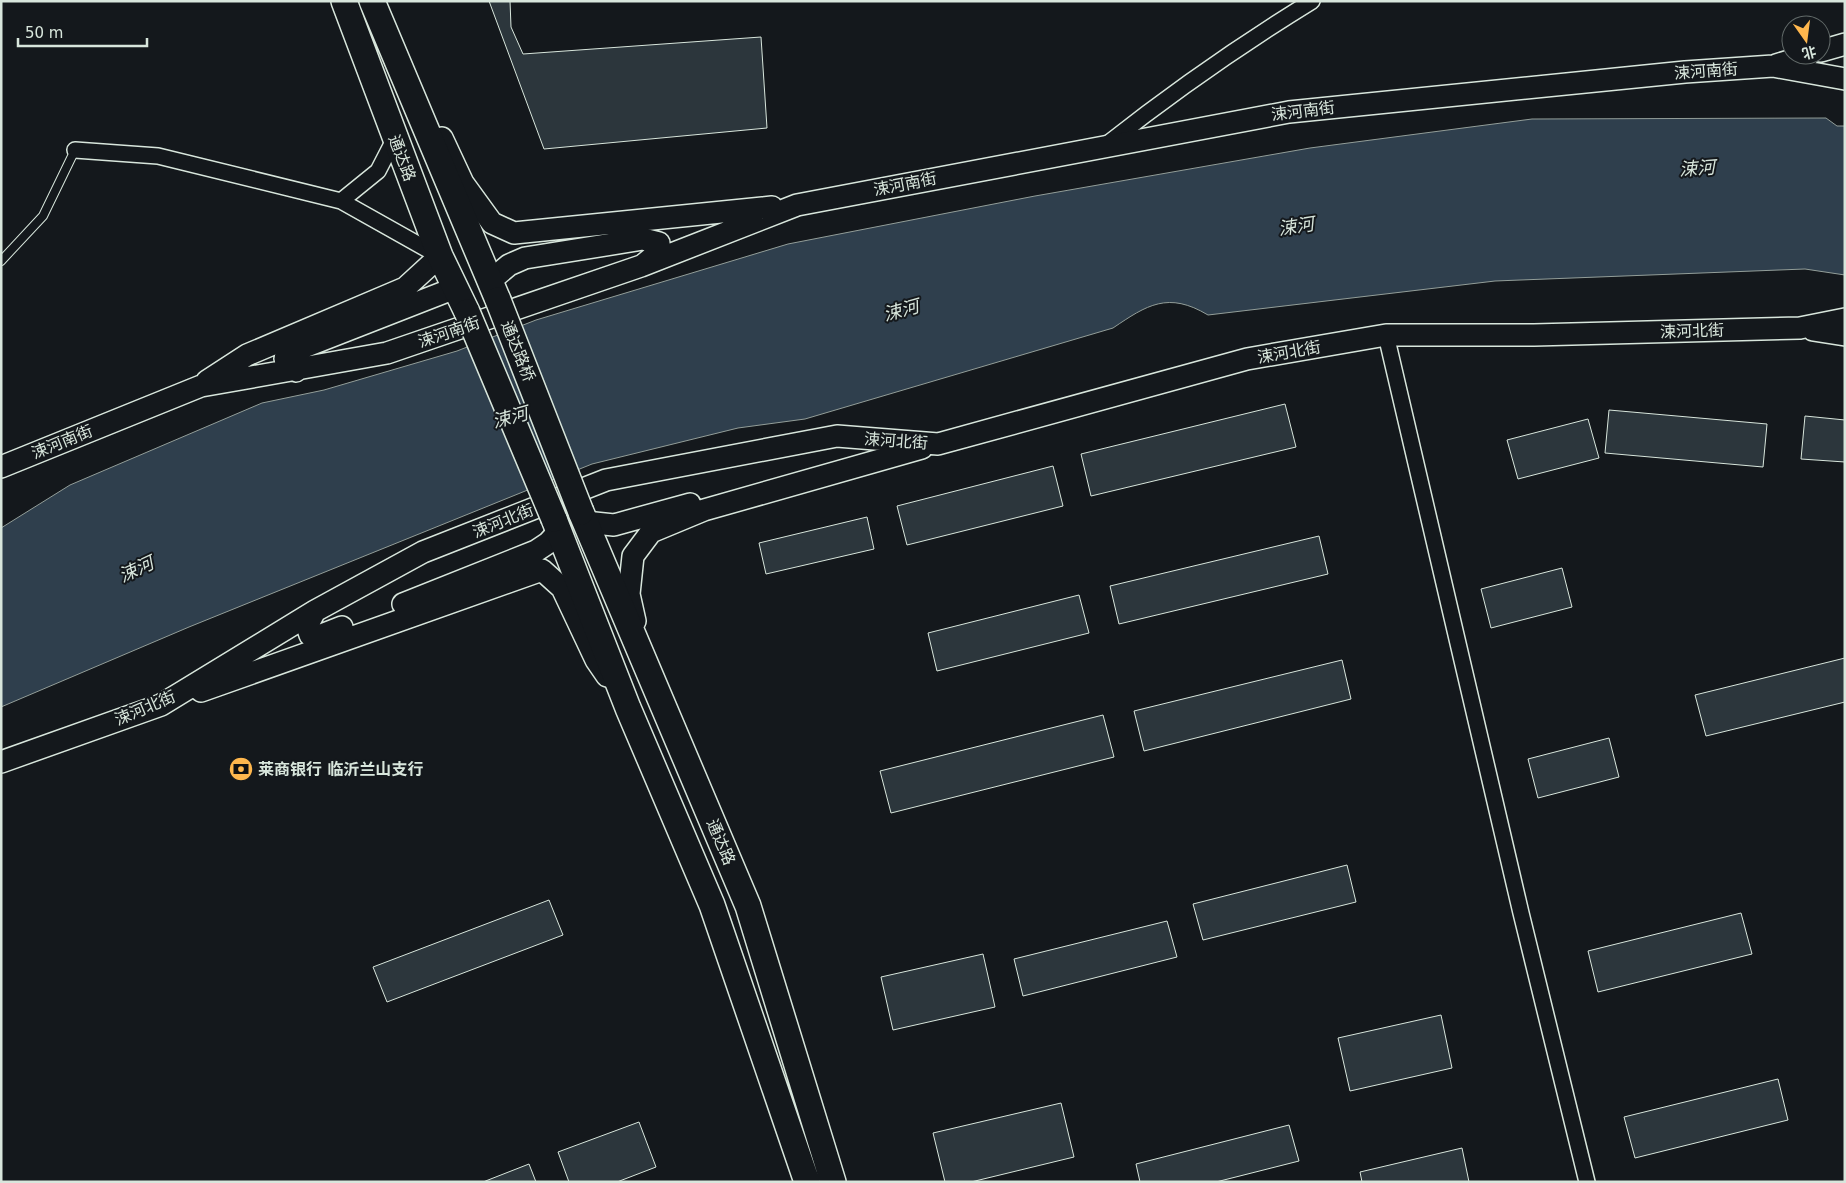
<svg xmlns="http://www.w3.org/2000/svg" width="1846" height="1183" viewBox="0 0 1846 1183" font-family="'DejaVu Sans','Noto Sans SC',sans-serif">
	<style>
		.water { fill: #2f3f4d; stroke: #939e99 }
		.building { fill: #2c363c; stroke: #d8e6dc }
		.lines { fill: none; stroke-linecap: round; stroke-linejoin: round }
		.service-casing { stroke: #d8e6dc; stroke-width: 10 }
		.minor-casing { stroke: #d8e6dc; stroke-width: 18 }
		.secondary-casing { stroke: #d8e6dc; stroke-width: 24 }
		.primary-casing { stroke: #d8e6dc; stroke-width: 28 }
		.service { stroke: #14181c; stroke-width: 8 }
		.minor { stroke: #14181c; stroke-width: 15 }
		.secondary { stroke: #14181c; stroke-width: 21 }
		.primary { stroke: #14181c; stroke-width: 25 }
		.primary-bridge-casing { stroke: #d8e6dc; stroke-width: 28; stroke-linecap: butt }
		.primary-bridge { stroke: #14181c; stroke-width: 25 }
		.labels { text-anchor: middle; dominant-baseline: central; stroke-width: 4; stroke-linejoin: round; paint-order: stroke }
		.street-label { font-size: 16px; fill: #d8e6dc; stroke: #14181c }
		.poi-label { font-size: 16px; font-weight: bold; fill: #d8e6dc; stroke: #14181c; text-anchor: start }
		.water-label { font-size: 18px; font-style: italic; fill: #d8e6dc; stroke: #14181c }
	</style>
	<rect width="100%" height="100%" fill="#14181c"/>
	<!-- water -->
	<path class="water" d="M1826 118 1837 126H1845V275L1805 269 1495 281 1208 315C1168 291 1147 305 1113 328L805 419 738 428 592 464 189 627 1 707V528L70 485 262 403 324 390 457 351 536 320 788 244 1035 196 1310 148 1532 119Z"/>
	<!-- building -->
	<path class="building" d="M489 1H510L511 27 523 54 761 37 767 128 544 149Z
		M1285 404 1296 447 1091 496 1081 454Z
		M1609 410 1767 424 1763 467 1605 453Z
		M1805 416 1845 420V462L1801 459Z
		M1588 419 1599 458 1518 479 1507 440Z
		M1053 466 1063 506 907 545 897 506Z
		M867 517 874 549 766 574 759 543Z
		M1319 536 1328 574 1119 624 1110 586Z
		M1562 568 1572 607 1491 628 1481 589Z
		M1079 595 1089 633 937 671 928 633Z
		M1845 658V702L1706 736 1695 695Z
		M1342 660 1351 699 1144 751 1134 711Z
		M1103 715 1114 757 891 813 880 771Z
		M1609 738 1619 777 1538 798 1528 759Z
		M1347 865 1356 902 1203 940 1193 904Z
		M549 900 563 935 387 1002 373 967Z
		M1741 913 1752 954 1598 992 1588 951Z
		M1167 921 1177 957 1023 996 1014 959Z
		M983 954 995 1007 893 1030 881 977Z
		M1441 1015 1452 1068 1350 1091 1338 1038Z
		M1778 1079 1788 1120 1635 1158 1624 1117Z
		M1061 1103 1074 1157 971 1182H945L933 1133Z
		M639 1122 656 1167 617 1182H569L558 1152Z
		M1289 1125 1299 1161 1216 1182H1140L1136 1164Z
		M1462 1148 1469 1182H1362L1360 1172Z
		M529 1164 536 1182H483Z"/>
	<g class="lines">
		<!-- service casing -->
		<g class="service-casing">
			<path id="service" d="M1 261 43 216 75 150"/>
		</g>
		<!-- minor casing -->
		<g class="minor-casing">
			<path id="minor" d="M1106 145C1173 92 1239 46 1312 1
				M75 150 158 156 341 201 439 256
				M341 201 378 171 395 138
				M1386 335 1521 913 1587 1182"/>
		</g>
		<!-- secondary casing -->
		<g class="secondary-casing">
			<path id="secondary" d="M1821 51 1845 44
				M1776 65 1809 55
				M442 138 463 183 492 223 514 233 772 207
				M490 281 509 265 525 258 643 239 659 243V252L643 265
				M1813 330 1845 335
				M296 371 285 359 304 347 455 288
				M207 381 247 355 405 288 440 256
				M1 467 201 386 387 353 641 266 797 205 1289 112 1685 72 1773 66 1845 79
				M585 522 614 525 690 504
				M403 604 536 551 548 543 560 530
				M315 611 307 626 310 635 319 636 342 627
				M635 621 629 594 633 556 651 532 704 510 922 448
				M201 691 542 570 562 588 596 660 607 676
				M1 762 161 705 315 611 423 552 606 480 837 436 938 444 1247 359 1386 335H1534L1800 328 1845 319"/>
		</g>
		<!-- primary casing -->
		<g class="primary-casing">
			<path id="primary" d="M344 1 440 256 467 312
				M372 1 498 300
				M581 512 748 906 833 1182
				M554 519 628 708 712 905 807 1182"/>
		</g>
		<!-- service -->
		<use href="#service" class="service"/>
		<!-- minor -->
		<use href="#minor" class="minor"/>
		<!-- secondary -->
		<use href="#secondary" class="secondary"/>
		<!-- primary -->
		<use href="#primary" class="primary"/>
		<!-- primary-bridge casing -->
		<g class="primary-bridge-casing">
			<path id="primary-bridge" d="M498 300 581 512
				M467 312 554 519"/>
		</g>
		<!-- primary-bridge -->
		<use href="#primary-bridge" class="primary-bridge"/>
	</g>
	<!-- icons -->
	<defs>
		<g id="bank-disc" transform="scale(1.25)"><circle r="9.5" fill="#ffb74d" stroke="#14181c"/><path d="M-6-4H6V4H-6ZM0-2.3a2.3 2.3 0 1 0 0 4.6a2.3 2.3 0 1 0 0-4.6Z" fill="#111"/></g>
	</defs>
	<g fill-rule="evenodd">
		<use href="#bank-disc" x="241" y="769"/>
	</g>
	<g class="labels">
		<!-- street labels -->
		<g class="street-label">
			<text transform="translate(1706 71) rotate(-4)">涑河南街</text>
			<text transform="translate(1303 111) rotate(-7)">涑河南街</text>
			<text transform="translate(402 158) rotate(69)">通达路</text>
			<text transform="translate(905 184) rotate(-11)">涑河南街</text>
			<text transform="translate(1692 331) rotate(-2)">涑河北街</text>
			<text transform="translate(449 332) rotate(-19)">涑河南街</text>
			<text transform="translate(518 351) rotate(68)">通达路桥</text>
			<text transform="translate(1289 352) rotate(-10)">涑河北街</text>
			<text transform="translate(896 441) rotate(4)">涑河北街</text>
			<text transform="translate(62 442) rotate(-22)">涑河南街</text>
			<text transform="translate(503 521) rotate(-22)">涑河北街</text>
			<text transform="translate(145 708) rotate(-23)">涑河北街</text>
			<text transform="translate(721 842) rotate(67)">通达路</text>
		</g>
		<!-- poi labels -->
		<g class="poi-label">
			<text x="258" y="769">莱商银行 临沂兰山支行</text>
		</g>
		<!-- water labels -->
		<g class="water-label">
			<text transform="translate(1697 168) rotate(-4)">涑河</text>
			<text transform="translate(1296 226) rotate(-9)">涑河</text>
			<text transform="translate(901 310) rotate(-15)">涑河</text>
			<text transform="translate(510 417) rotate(-15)">涑河</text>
			<text transform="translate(136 569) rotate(-25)">涑河</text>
		</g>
	</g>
	<!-- border -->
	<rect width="1846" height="1183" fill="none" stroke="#d8e6dc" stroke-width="5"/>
	<!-- north arrow -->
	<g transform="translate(1806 40) rotate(166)"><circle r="24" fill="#14181c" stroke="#626a69"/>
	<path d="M0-4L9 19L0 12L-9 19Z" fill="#ffb74d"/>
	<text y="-8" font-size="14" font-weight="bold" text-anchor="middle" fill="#d8e6dc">北</text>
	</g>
	<!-- scale -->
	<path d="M18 38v8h129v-8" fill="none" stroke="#d8e6dc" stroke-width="2.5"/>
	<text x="25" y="38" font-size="15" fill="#d8e6dc" stroke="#14181c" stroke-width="4" paint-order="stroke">50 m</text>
</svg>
